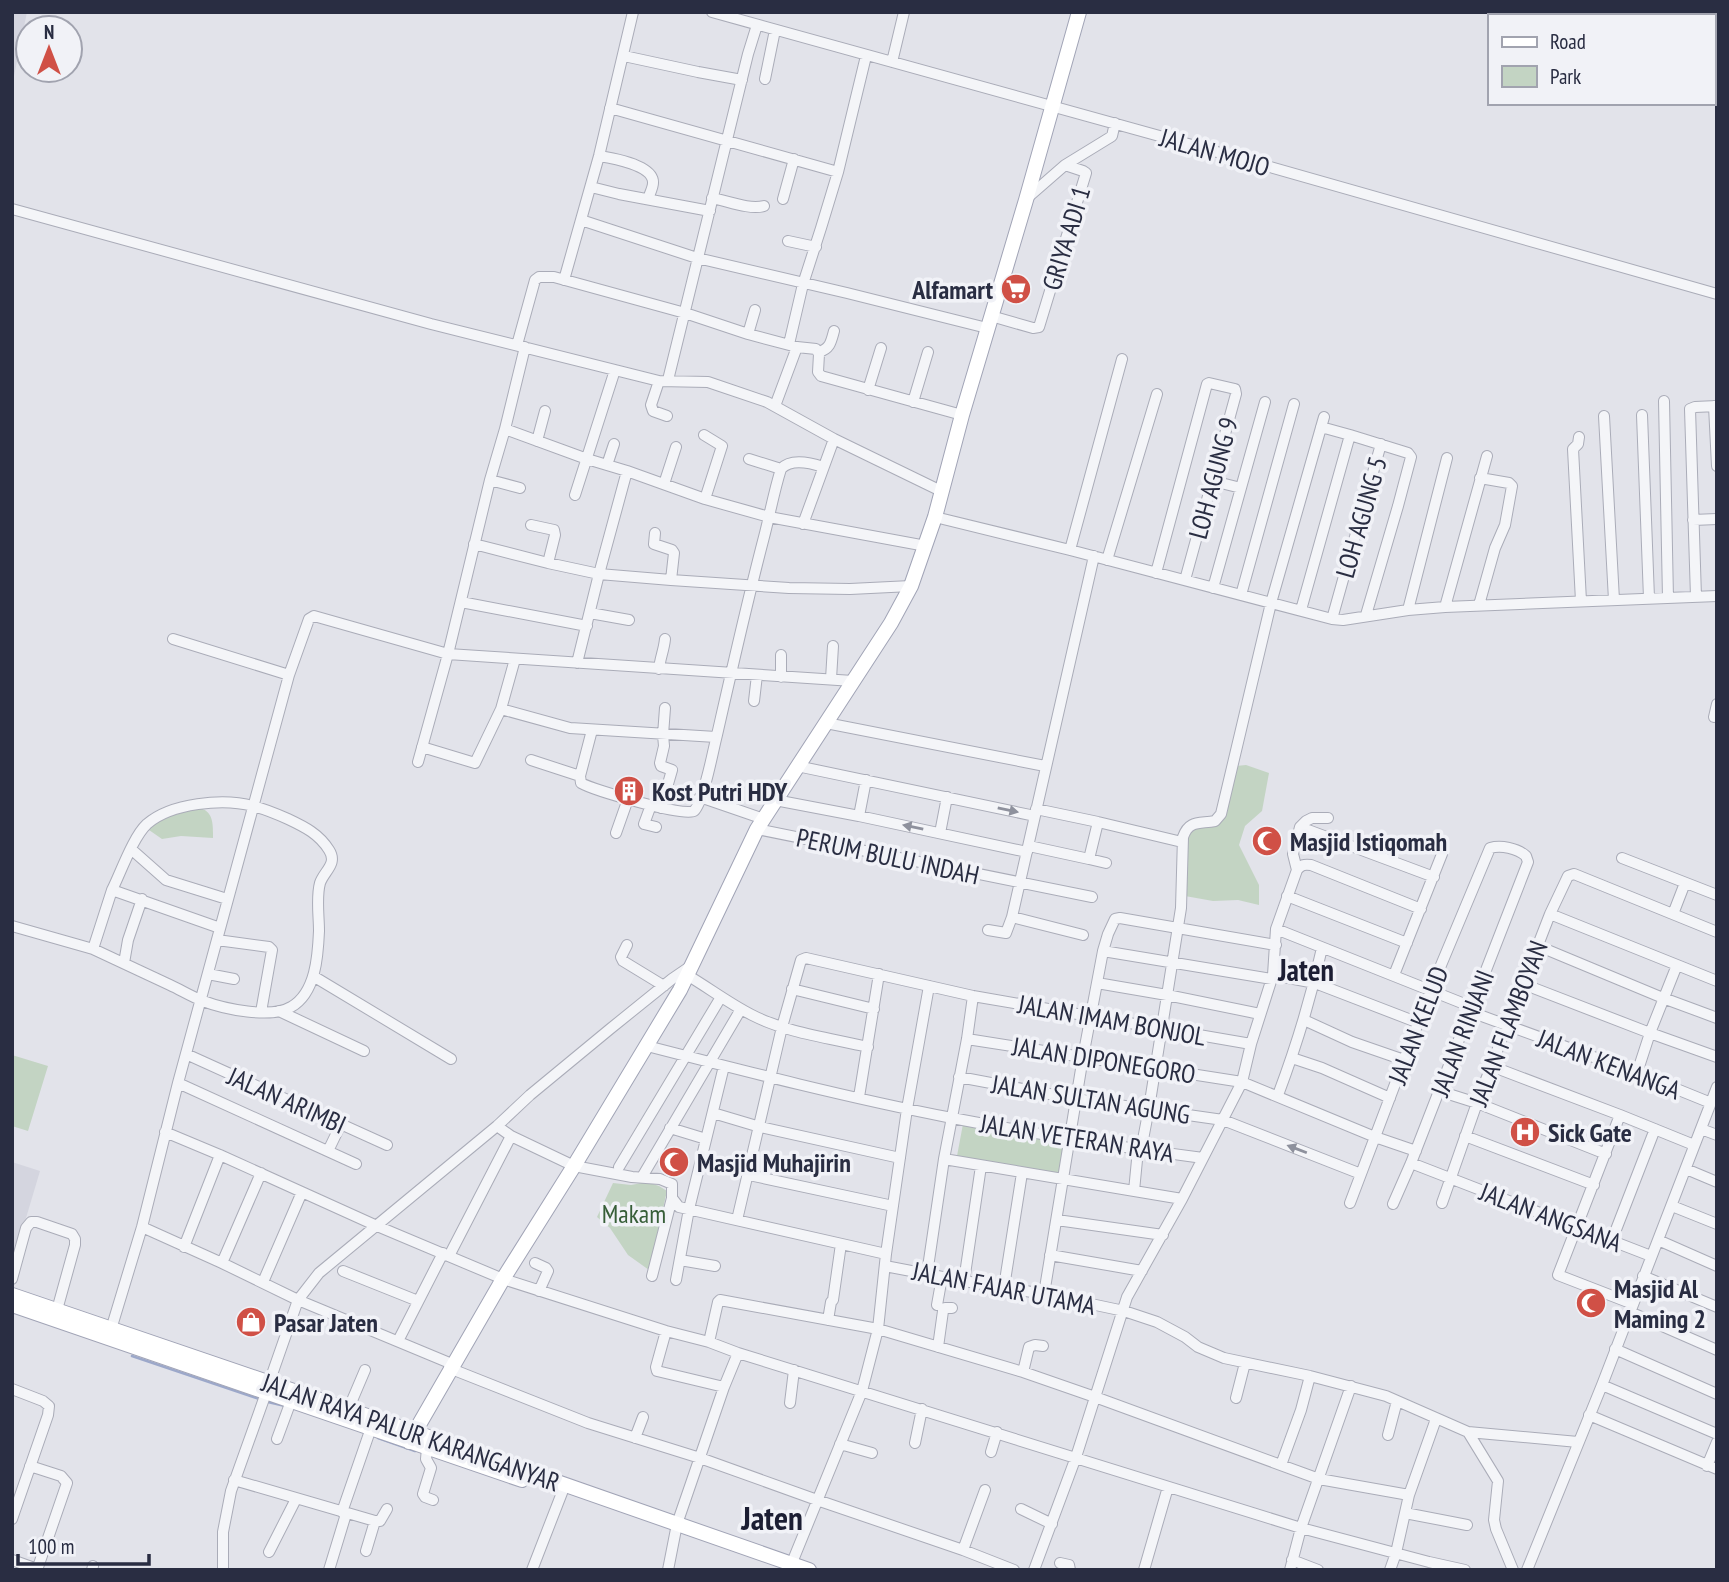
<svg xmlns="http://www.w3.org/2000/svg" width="1729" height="1582" viewBox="0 0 1729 1582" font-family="'PT Sans Narrow',sans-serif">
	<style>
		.built { fill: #d4d5df }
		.green { fill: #c3d4c3 }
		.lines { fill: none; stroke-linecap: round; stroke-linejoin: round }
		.stream { stroke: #9ca8ca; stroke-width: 2.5 }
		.minor-casing { stroke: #aaacb8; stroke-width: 12 }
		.major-casing { stroke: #a1a4b6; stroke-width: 16 }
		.minor { stroke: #f4f5f8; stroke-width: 10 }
		.major { stroke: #fff; stroke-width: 14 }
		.oneway { fill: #8e919d }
		.labels { text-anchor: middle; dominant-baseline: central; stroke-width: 7; stroke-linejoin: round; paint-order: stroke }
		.street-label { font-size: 26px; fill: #292d42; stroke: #f1f2f7 }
		.poi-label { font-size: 26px; font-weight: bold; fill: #292d42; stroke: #f1f2f7; text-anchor: start }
		.park-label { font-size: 26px; fill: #375e38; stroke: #f1f2f7 }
		.quarter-label { font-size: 30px; font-weight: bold; fill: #1c1e33; stroke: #f1f2f7 }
		.district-label { font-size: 33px; font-weight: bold; fill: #1c1e33; stroke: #f1f2f7 }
	</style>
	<rect width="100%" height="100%" fill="#e2e3ea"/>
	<!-- built -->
	<path class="built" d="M12 12H27L12 86Z
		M12 1162 40 1171 12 1265Z"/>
	<!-- green -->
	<path class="green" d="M1246 765 1269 773 1262 811 1245 826 1239 845 1259 885V905L1238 900 1213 901 1185 896C1186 884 1184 842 1189 834 1195 826 1211 824 1220 822L1236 766Z
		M199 808C214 811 213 825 213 838L181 836 162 839 149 830 151 825 157 820Z
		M12 1055 48 1066 28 1131 12 1126Z
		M963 1124 1065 1142 1059 1174 957 1156Z
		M647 1182 659 1186 667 1191 649 1270 628 1255 610 1228 597 1217 613 1183 631 1185Z"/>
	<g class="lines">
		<!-- stream -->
		<path class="stream" d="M132 1356 262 1400
			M268 1402 285 1406
			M378 1438 415 1451"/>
		<!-- minor casing -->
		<g class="minor-casing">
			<path id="minor" d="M712 12 1210 150 1717 294
				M624 56 698 72 742 80
				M892 62 904 12
				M765 79 775 30
				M610 108 838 172
				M599 156C612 158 654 165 653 183 653 188 649 195 648 199
				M591 187 619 194 710 211
				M712 198C728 201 749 210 764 206
				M783 199 794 159
				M1026 199 1065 165 1109 138 1112 136 1115 123
				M12 209 431 324 659 381 708 382 767 402 834 439 941 491
				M581 220 697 258 847 293 987 328
				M788 241 816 247
				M564 280 599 156 633 12
				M991 316 1033 328 1039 327 1086 173 1083 171 1065 165
				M748 334 755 310
				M789 344 803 284 821 228 838 172 866 56
				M517 345 535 280 539 277H554L685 313 748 334 797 347 816 349 819 354 818 372 821 376 962 415
				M525 347 505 429 587 459 627 471 705 499 769 517 926 546
				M819 352C830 349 831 342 834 331
				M668 380 748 54 757 25
				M659 381 651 405 653 411 667 416
				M868 390 881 348
				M1664 401 1668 598
				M913 402 928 352
				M775 406 797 347
				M1714 406 1717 466
				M1642 415 1649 598
				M1604 416 1614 600
				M704 435 722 446 705 499
				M1350 435 1408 453 1411 457 1398 506 1366 615
				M1579 437 1578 444 1573 449 1581 601
				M537 441 545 411
				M749 459 781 469
				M607 465 614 444
				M490 480 520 488
				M1213 481 1241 488
				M664 484 676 447
				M575 495 615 370
				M935 517 1070 550 1332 619 1343 620 1408 610 1445 607 1717 596
				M1693 520 1717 519
				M803 524 834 439
				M531 525 554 530 555 535 548 563
				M655 533 654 544 672 550 674 553 671 580
				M474 544 548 563 599 574 671 580 789 588 850 589 911 586
				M1070 550 1122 359
				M1107 560 1157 394
				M1156 573 1207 384 1209 383 1235 389 1236 394 1185 580
				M1213 588 1265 402
				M1241 595 1294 404
				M1696 597 1690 409 1695 407 1717 406
				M461 602 587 626
				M1479 605 1495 548 1505 525 1512 486 1509 483 1480 478
				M1445 607 1487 456
				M1301 610 1350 435 1321 427
				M1408 610 1447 458
				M590 613 629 620
				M1332 619 1381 444
				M173 639 289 675
				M577 663 599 574 627 471
				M659 669C660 658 664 650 665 639
				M781 677V655
				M831 679 833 646
				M754 701 757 675
				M501 709 570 728 716 737
				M1714 717 1717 704
				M826 723 1045 766
				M592 730 580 776 581 783C593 790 687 818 694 811 704 801 713 750 717 735 732 669 747 602 764 537 770 514 774 491 781 469 791 458 811 463 823 467
				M422 747 475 763 501 709 515 659
				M531 760 580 776
				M418 762 448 654 490 480 505 429
				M797 766 1035 816
				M700 797 764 819
				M775 800 859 816 1027 852
				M651 805 644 824 656 827
				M661 808 672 770 661 766 660 763 664 746 663 735 665 708
				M1036 809 1098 822 1182 842
				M859 816 866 780
				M1098 822 1089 859 1106 863
				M1300 827 1434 877
				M757 829 1092 897
				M616 833 628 799
				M940 833 947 797
				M1029 846 1089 859
				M131 849 166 880 227 899
				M1622 858 1717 895
				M1297 870C1301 865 1304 864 1311 865L1421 909
				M1287 896 1407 943
				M1550 914 1717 981
				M1673 914 1685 883
				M1012 917 1083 935
				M12 926 93 949 112 890
				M1276 929 1472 1007
				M988 930 1006 933 1012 917 1094 556
				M217 940 269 947 272 950 261 1012
				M627 945 621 957 623 961 664 986
				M1538 946 1663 998 1717 1018
				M93 949C119 961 144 973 170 985 181 990 192 997 203 1001 224 1009 271 1019 291 1007 316 993 318 955 319 931 319 916 316 897 320 883 324 871 338 864 329 850 319 834 305 827 288 819 277 814 265 809 253 806 223 798 171 803 147 824 133 837 121 872 112 890L220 928
				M1103 951 1272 979
				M124 963 128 940 142 899
				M208 974 234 979
				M687 975C709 988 730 1004 752 1015 787 1033 830 1038 868 1047
				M1273 975 1315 983 1419 1023
				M1394 975 1442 854
				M313 976 451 1059
				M1097 983 1167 995 1260 1014
				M1523 984 1650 1033 1717 1057
				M792 989 874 1009
				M279 1011 364 1051
				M1471 1012 1637 1073 1711 1103
				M1304 1020 1352 1042 1404 1060
				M967 1039 1242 1082 1375 1137 1416 1151
				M647 1046C748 1072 849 1098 952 1118 1035 1134 1119 1147 1203 1158
				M186 1054 387 1145
				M1292 1058 1322 1068 1390 1098
				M1491 1066 1620 1115 1694 1145
				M1637 1073 1650 1033 1677 965
				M959 1077 1076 1099 1223 1120 1361 1174
				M178 1083 356 1164
				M1439 1091 1477 1103 1606 1154
				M1278 1095C1296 1047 1311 998 1322 948
				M859 1097 879 974
				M713 1113 760 1127 900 1158
				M1620 1115 1558 1275 1633 1304
				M670 1128 706 1139
				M1701 1129 1717 1135
				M165 1132 220 1155 377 1226 503 1279 666 1331 709 1342 738 1353 1301 1528 1429 1562 1465 1570
				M511 1136 574 1166 632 1177 660 1179 672 1184V1198L679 1207 886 1254
				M1465 1136 1594 1185
				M1141 1150 1149 1108 1181 908 1183 837C1189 820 1199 824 1215 821L1221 814 1271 603 1324 417
				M328 1151 341 1124
				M944 1159 1182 1199
				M1411 1163 1651 1256
				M619 1167 721 997
				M1686 1169 1717 1182
				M749 1175 893 1206
				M642 1177 741 1009
				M1134 1191 1137 1160
				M1350 1203 1431 989 1490 848C1501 845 1517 848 1526 856L1528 862 1411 1163 1393 1204
				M1442 1203 1477 1103 1507 1025 1550 914 1568 876 1574 874 1579 876 1717 932
				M1672 1206 1717 1224
				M737 1220 782 1027 801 960 806 958 973 996 1251 1044
				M1057 1220 1163 1235
				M142 1227 222 1263 298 1300 452 1364
				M1612 1240 1655 1129
				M1658 1240 1717 1266
				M184 1247 220 1155
				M1050 1255 1142 1271
				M449 1256 511 1136 497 1126
				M680 1260 715 1266
				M222 1263 261 1173
				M535 1263 546 1268 548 1271 539 1291
				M885 1266 964 1281 1044 1294 1124 1311 1157 1322 1185 1337 1198 1347 1224 1358 1310 1376 1386 1396 1468 1432 1578 1442
				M343 1271 418 1301
				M927 1274 944 1159 967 1039 973 996
				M652 1276 672 1198
				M1643 1276 1717 1307
				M12 1279 26 1228 31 1222H37L72 1234 75 1239V1245L57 1310
				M676 1280 689 1209 724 1066
				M964 1281 981 1166
				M263 1282 302 1192
				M1004 1287 1022 1173
				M1044 1294 1083 1057 1103 951 1108 934 1115 919 1120 918 1276 945
				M937 1305 942 1277
				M1630 1312 1717 1350
				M828 1320 831 1302 833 1300 841 1244
				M666 1331 656 1367 657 1371 724 1387
				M109 1336 142 1227 178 1083 289 675 309 619 314 616 448 654 853 681
				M398 1341 443 1253
				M709 1342 718 1302 720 1300 878 1329 1023 1372 1095 1397 1319 1479 1409 1495 1436 1419
				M938 1347 943 1311 945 1308H952
				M1615 1349 1717 1394
				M449 1368 588 1423 700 1458 817 1500 963 1550 1014 1570
				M1023 1372 1029 1347 1035 1345 1043 1346
				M269 1383 298 1300 319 1273 497 1126 530 1095 610 1029 672 979 691 966
				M1602 1385 1717 1434
				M12 1389 43 1401 49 1406 48 1415 12 1519
				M1236 1398 1245 1363
				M790 1403 794 1370
				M348 1410 365 1370
				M1589 1415 1717 1469
				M1468 1432 1498 1481 1494 1520 1496 1529 1513 1570
				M1388 1435 1397 1401
				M635 1438 643 1417
				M277 1439 291 1401
				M915 1443 922 1409
				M840 1444 872 1453
				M427 1448 426 1459 431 1468 423 1494 425 1497 433 1500
				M991 1452 997 1432
				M1281 1465 1301 1410 1310 1376
				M30 1466 61 1476 67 1483 37 1570
				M1707 1466 1717 1442
				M234 1480 375 1521H380L387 1509
				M1021 1509 1052 1524
				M342 1512 371 1428
				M1405 1513 1467 1525
				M963 1550 985 1490
				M366 1551 375 1521
				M269 1552 296 1499
				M12 1560 37 1569
				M1292 1560 1318 1570
				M1060 1563 1069 1565 1070 1570
				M92 1570 93 1566
				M223 1570V1532L231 1491 266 1393
				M329 1570 346 1514
				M532 1570 565 1485
				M668 1570 677 1524 724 1387 738 1353
				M789 1570 862 1391 878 1329 886 1254 907 1109 929 986
				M1034 1570 1076 1457 1127 1297 1182 1199 1242 1082 1251 1044 1273 975 1276 929 1297 870 1293 854 1300 827 1306 821 1312 818H1328
				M1144 1570 1168 1487
				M1290 1570 1301 1528 1351 1386
				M1390 1570 1396 1553 1409 1495
				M1527 1570 1602 1385 1717 1087"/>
		</g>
		<!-- major casing -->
		<g class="major-casing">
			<path id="major" d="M12 1295 414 1432 809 1570
				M12 1305 522 1480
				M409 1442 503 1279 574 1166 680 990 757 829 891 623 911 586 935 517 962 415 1026 200 1079 12"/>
		</g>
		<!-- minor -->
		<use href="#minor" class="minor"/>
		<!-- major -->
		<use href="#major" class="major"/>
	</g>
	<!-- one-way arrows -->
	<defs><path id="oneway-solid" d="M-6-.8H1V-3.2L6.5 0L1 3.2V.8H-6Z" transform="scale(1.75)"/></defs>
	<g class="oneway">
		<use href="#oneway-solid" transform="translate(1008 810) rotate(12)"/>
		<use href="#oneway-solid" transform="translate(913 827) rotate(-168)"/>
		<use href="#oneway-solid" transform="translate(1297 1149) rotate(-159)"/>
	</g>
	<!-- icons -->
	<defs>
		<g id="supermarket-disc" transform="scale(1.575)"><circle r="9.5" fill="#d05046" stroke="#f1f2f7"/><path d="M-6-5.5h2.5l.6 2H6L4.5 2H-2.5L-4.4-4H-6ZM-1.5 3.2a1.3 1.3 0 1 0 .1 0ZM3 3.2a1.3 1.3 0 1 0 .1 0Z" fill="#fff"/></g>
		<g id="building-disc" transform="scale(1.575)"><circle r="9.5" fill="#d05046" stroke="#f1f2f7"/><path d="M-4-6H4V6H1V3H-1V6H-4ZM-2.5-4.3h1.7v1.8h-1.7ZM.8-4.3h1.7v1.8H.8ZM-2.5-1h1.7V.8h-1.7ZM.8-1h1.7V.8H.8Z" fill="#fff"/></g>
		<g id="mosque-disc" transform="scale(1.575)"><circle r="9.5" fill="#d05046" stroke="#f1f2f7"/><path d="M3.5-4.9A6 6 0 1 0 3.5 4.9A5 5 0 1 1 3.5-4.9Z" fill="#fff"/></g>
		<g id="hospital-disc" transform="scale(1.575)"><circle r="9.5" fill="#d05046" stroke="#f1f2f7"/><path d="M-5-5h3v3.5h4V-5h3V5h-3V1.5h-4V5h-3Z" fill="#fff"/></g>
		<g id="shop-disc" transform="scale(1.575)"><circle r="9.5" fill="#d05046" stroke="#f1f2f7"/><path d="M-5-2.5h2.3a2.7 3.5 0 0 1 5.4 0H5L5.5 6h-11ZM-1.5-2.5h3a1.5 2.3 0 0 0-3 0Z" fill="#fff"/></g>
	</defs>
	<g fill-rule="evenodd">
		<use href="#supermarket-disc" x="1016" y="289"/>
		<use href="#building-disc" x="629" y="791"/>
		<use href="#mosque-disc" x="1267" y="841"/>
		<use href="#hospital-disc" x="1525" y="1132"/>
		<use href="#mosque-disc" x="674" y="1162"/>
		<use href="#mosque-disc" x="1591" y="1303"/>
		<use href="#shop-disc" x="251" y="1322"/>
	</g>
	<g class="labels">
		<!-- street labels -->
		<g class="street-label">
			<text transform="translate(1215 152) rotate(16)">JALAN MOJO</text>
			<text transform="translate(1066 238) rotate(-73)">GRIYA ADI 1</text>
			<text transform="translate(1213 478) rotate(-75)">LOH AGUNG 9</text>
			<text transform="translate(1361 517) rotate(-74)">LOH AGUNG 5</text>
			<text transform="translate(888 856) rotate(12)">PERUM BULU INDAH</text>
			<text transform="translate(1112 1020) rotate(10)">JALAN IMAM BONJOL</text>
			<text transform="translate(1508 1023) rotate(-69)">JALAN FLAMBOYAN</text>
			<text transform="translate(1418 1025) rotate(-69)">JALAN KELUD</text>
			<text transform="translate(1462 1033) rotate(-69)">JALAN RINJANI</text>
			<text transform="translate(1104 1060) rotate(9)">JALAN DIPONEGORO</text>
			<text transform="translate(1609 1064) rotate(21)">JALAN KENANGA</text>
			<text transform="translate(1091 1099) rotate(9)">JALAN SULTAN AGUNG</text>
			<text transform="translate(287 1100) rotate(24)">JALAN ARIMBI</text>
			<text transform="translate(1077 1138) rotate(9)">JALAN VETERAN RAYA</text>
			<text transform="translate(1551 1217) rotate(21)">JALAN ANGSANA</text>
			<text transform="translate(1004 1288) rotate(11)">JALAN FAJAR UTAMA</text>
			<text transform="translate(411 1432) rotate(19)">JALAN RAYA PALUR KARANGANYAR</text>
		</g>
		<!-- poi labels -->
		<g class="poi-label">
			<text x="993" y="289" text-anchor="end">Alfamart</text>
			<text x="652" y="791">Kost Putri HDY</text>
			<text x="1290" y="841">Masjid Istiqomah</text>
			<text x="1548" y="1132">Sick Gate</text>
			<text x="697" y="1162">Masjid Muhajirin</text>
			<text x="1614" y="1288">Masjid Al<tspan x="1614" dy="30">Maming 2</tspan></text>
			<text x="274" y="1322">Pasar Jaten</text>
		</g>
		<!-- park labels -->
		<g class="park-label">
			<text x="634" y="1213">Makam</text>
		</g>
		<!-- quarter labels -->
		<g class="quarter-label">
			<text x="1306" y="969">Jaten</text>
		</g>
		<!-- district labels -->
		<g class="district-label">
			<text x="772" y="1517">Jaten</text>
		</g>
	</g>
	<!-- border -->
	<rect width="1729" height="1582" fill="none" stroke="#292d42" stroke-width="28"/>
	<!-- legend -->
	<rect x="1488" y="14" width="228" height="91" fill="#f1f2f7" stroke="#a1a3af" stroke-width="2"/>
	<rect x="1502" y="37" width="35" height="10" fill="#ffffff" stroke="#a1a3af" stroke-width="2"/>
	<text x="1550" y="49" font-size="21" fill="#292d42">Road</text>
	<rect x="1502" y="66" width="35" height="21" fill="#c3d4c3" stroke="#a1a3af" stroke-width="2"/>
	<text x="1550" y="84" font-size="21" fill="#292d42">Park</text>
	<!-- north arrow -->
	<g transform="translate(49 49)"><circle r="33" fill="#f1f2f7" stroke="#a1a3af" stroke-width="2"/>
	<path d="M0-5L12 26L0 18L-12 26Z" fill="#d05046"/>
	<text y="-10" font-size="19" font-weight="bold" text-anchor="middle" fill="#292d42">N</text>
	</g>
	<!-- scale -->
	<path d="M18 1554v10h131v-10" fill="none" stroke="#292d42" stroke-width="3.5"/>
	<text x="28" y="1554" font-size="21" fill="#292d42" stroke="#f1f2f7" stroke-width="5" paint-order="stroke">100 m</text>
</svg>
